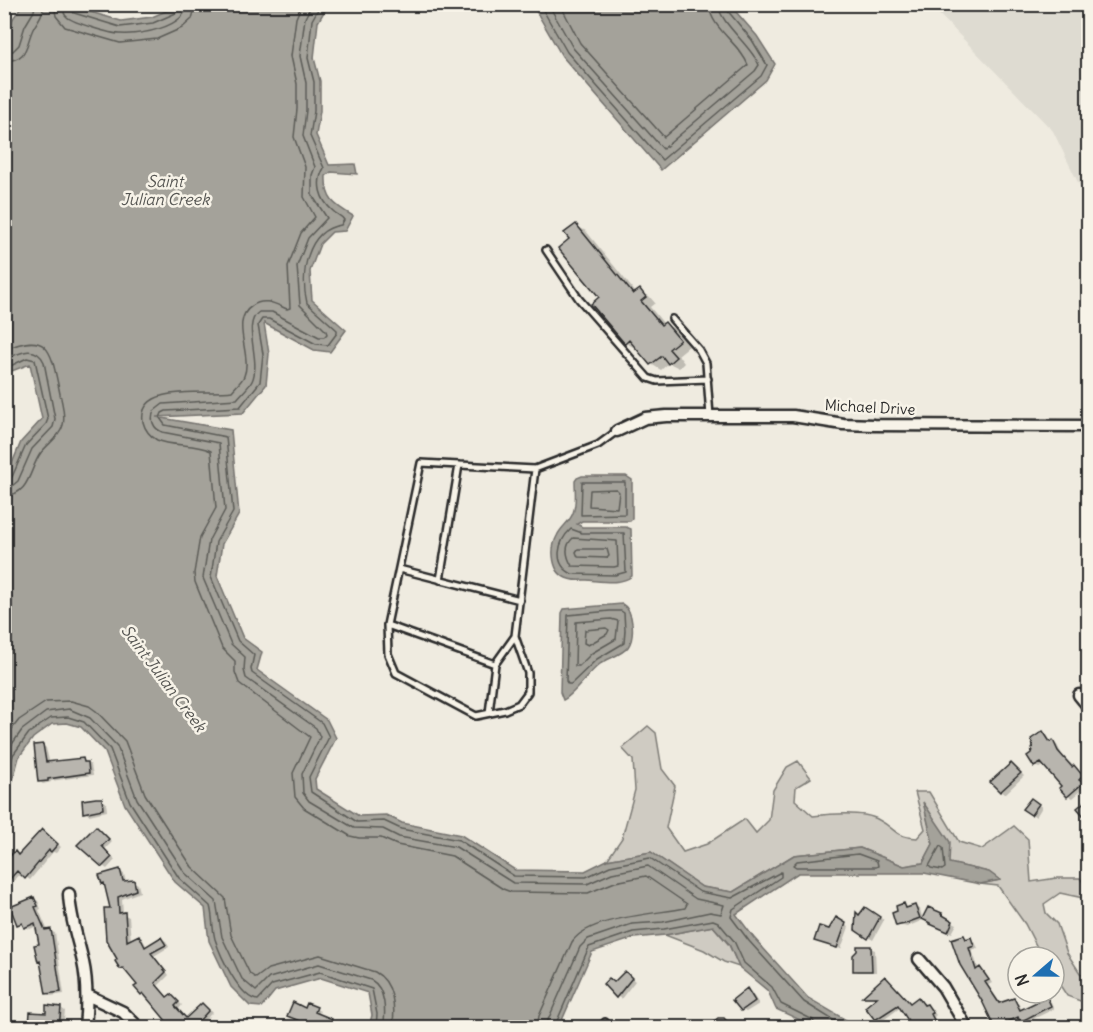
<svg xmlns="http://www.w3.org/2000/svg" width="1093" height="1032" viewBox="0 0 1093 1032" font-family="Delius,sans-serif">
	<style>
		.built { fill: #dedbd1 }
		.green { fill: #cfcbc2; stroke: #7d7b76; stroke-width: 1.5 }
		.water { fill: #a4a29a; stroke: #74726e; stroke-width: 1.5 }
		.shadow { fill: #0003 }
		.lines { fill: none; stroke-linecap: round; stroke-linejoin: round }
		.shore { stroke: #5b5b57; stroke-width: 1.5 }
		.building { fill: #b8b5ae; stroke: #2b2b2b; stroke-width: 1.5 }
		.lane-casing { stroke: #2b2b2b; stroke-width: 10 }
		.street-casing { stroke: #2b2b2b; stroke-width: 15 }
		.lane { stroke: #f7f3e8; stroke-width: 5 }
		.street { stroke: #f7f3e8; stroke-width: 10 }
		.labels { text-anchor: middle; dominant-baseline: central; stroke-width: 5; stroke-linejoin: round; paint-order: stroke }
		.street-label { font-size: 15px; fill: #2b2b2b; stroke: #f7f3e8 }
		.water-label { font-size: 16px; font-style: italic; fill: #555552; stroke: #f7f3e8 }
	</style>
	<rect width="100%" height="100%" fill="#efebe0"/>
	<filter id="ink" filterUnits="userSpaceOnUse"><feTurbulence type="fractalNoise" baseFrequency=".0167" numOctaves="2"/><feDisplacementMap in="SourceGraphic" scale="12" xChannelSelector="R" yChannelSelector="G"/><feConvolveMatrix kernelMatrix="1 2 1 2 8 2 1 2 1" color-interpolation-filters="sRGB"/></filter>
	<g filter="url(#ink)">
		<!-- built -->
		<path class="built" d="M930 5H1088V203L1053 131Z"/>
		<!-- green -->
		<path class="green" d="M648 726 656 733 662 769 675 786 666 828 683 852 707 844 745 819 756 833 769 820 773 790 787 767 798 761 811 778 796 787 795 800 813 816C830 814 864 811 879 820 898 830 892 836 917 838L925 829 915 792H929L959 842 982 849 1014 826 1028 839 1031 882 1057 878H1080L1088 889V908L1083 898 1060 893 1044 904 1046 913 1057 924 1067 953 1080 973 1088 979V1004L1067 996 1054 976V957H1042L1025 924 998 886 980 884 999 880 988 872 949 863 924 804 933 844 923 863 904 866 860 848 794 855 733 892 702 887 651 852 607 860 622 838 635 790 633 760 622 748Z
			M713 926 729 945 739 967 724 962 704 950 665 935Z"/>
		<!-- water -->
		<path class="water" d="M540 4 730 5 757 36 775 64 766 80 661 170 562 56 535 9Z
			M22 5H67L121 21 152 17 173 8 174 5H328L318 22 314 58 320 81V111L316 135 329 165 355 164 357 174 331 172 326 176C325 199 334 205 353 216L345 231 332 232 320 244 310 271 312 300 346 330 330 352 314 350 264 323 269 354 266 385 243 413 156 417 231 430 239 514 222 544 217 576 243 638 262 652 257 670 327 720 336 738 315 779 316 789 359 816 386 815 402 823 461 835 515 870 585 871 607 860 651 852 702 887 733 892 794 855 860 848 904 866 923 863 933 844 923 802 950 842 949 863 989 872 1000 880 980 884 924 873H798L736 914 754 938 808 998 858 1027H815L776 1009 768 991 739 967 729 944 713 926 665 935 634 938 592 952 559 1027H369L372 1015 368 993 321 978 275 991 262 1007 250 1006 231 987 209 941 205 908 175 882 125 805 105 752 81 727 67 723 52 724 33 738 19 757 5 810V480L21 442 42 419 30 364 4 374 5 48 12 20Z
			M582 476H626L632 480V519L630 521H582L577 524 582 527H626L631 529 632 576C621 585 601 581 587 580 582 580 574 581 569 579 551 574 550 549 557 536 561 527 570 522 573 513 577 503 575 491 575 481L577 478Z
			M622 604C634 610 635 637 628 647 622 655 608 658 600 664 588 673 574 695 563 700L560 692 562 613 564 609Z"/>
		<!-- shadow -->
		<path class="shadow" d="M576 226 586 231 636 293 640 291 649 296 655 303 650 307 664 324 675 329 689 346 678 355 684 363 679 368 669 363 661 370 651 364 637 347 635 348 626 343 571 239Z
			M1043 733 1047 735 1052 743 1057 745 1062 755 1087 779 1083 782 1086 786 1072 798 1068 796 1064 787 1045 765 1039 768 1035 766 1033 754Z
			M43 745 46 748 50 764 83 760 91 765 93 775 51 781V782L43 784 39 781Z
			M1012 764 1024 776 1005 794 1001 791Z
			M101 800 106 802 107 811 89 815 85 812Z
			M1031 800 1042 807 1036 817 1024 809Z
			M96 828 112 842 105 849 115 860 107 869 103 866Z
			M47 834 61 847 56 853 53 852 30 880 21 873 14 881 10 879 4 873V860L13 851 20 856Z
			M119 871 124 874 126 882H133L138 884 140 892 122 899 123 914 129 917 131 941 138 937 143 940 147 947 161 939 166 941 169 947 154 956 169 975 158 986 168 998 171 995 182 1005 179 1009 188 1019 202 1005 207 1007 212 1013 204 1021 211 1028H174L142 994 139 985 127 970 121 968 112 909 106 885 103 883Z
			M4 897H9V906H4Z
			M34 899 38 901 41 909 39 910 48 931 55 933 64 994 51 996 47 993 42 963 39 961 41 945 37 926 30 929 19 924Z
			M904 904 909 909 915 907 920 909 923 920 907 927 898 925 899 912Z
			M865 909 884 920 873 940 857 930 860 917Z
			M945 918 957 924 952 933 936 926Z
			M837 919 849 927 841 949 820 942Z
			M964 936 975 942 978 948 972 950 979 970 984 971 992 983 988 985 1001 1004 1014 1000 1018 1002 1022 1011 1046 999 1051 1002 1054 1009 1031 1020 1035 1028H998L962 965Z
			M870 948 875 950 876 972H859L854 970Z
			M625 973 635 981 621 999 617 996 615 983Z
			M885 978 911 1004 918 999 931 1008 936 1015 934 1017 940 1028H904L911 1023 901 1007 881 1022 876 1019 877 998 865 997Z
			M747 990 751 992 759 1004 746 1012 742 1010Z
			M61 1008 65 1011 63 1028H34L30 1025Z
			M306 1009H316L320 1011 318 1015 336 1023 334 1028H308Z"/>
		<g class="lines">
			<!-- shore -->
			<path class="shore" d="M54 4 56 16 65 27 120 43 157 39 182 28 192 19 196 4
				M63 4C63 9 63 14 67 17 74 23 111 34 120 34 139 35 186 28 187 4
				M70 4 71 9 74 13 120 27 153 23 176 13 180 4
				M302 4 296 18 291 56 297 84V109L294 137 305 167 304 197 315 217 301 233 288 266 290 308 287 309C275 304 264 297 252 306 229 321 253 354 244 376 242 381 236 386 232 391 209 395 137 382 143 422 145 430 150 436 157 440 173 447 195 443 211 451L216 508 200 537 194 573 195 582 222 648 235 661V672L239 683 310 737 293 773 295 797 304 808 350 836 359 838H381L397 845 452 856 503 889 511 892 588 893 615 882 646 876 687 904 685 908C656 914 588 917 572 942L539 1016 537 1028
				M312 4 305 18 300 56 306 83V110L303 136 315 167 312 175V195L327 218 308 238 297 266 300 305 326 331 327 334 324 337H319L272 312H259C241 324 262 360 252 381 249 387 241 394 237 399L163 404 154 411C150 420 153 428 162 432L219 443 225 510 209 540 203 578 231 644 245 657 244 670 246 678 316 728 320 737 302 774 303 793 309 801 354 828 383 829 399 837 456 847 513 883 587 884 612 873 648 866 696 899 724 905 721 914 710 912 663 922 632 924 588 939 580 947 548 1020 546 1028
				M321 4 312 20 308 58 314 82V111L310 136 324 168C315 183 320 200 333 211 337 215 341 215 344 220L341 225C306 230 300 275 307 303L337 330V333L328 345 316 344 269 319H262L258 325 263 354 260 382 240 407 166 411 162 413 160 418 165 425 226 437 233 512 216 542 211 577 238 641 254 655 251 669 252 673 322 723 329 737 309 777 311 792 357 822 384 821 401 829 459 840 514 876 586 877 610 866 650 858 700 892 732 898 781 872V877L733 909 731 917 749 941 804 1002 846 1028
				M543 4V10L567 52 662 160 761 76 767 65 752 40 727 10 726 4
				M551 4V9L573 48 663 149 755 71 759 65C751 45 720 24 718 4
				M560 4 580 43 664 137 748 65C740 43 710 29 709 4
				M4 52 13 51 19 45 25 26 34 11 35 4
				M4 61C30 60 25 44 34 27 39 19 43 14 44 4
				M4 350C49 330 51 351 59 389 61 400 66 414 63 425 60 437 47 444 40 454 29 470 30 495 4 496
				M4 360C18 354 35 343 44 362L55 419 53 427 32 449 18 481 12 486 4 487
				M4 369 27 358 35 360 48 419 46 424 26 445 12 477 4 480
				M582 482H625V514L581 515Z
				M616 489 619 492 617 508 589 506 590 490Z
				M571 529 582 533H624L626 572 615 575 572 574C552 564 558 541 571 529Z
				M573 538 617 541 618 566 614 567 572 566C566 556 564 546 573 538Z
				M578 549H607L609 556 607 558 578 557 576 552Z
				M610 611H621L624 613 625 630 624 643 597 659 571 684H568L566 681 568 615Z
				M611 619 618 621 616 639 592 653 579 666H575L576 622Z
				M606 628 609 630 607 634 588 645 584 643 585 630Z
				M4 739 19 720 46 702 71 701 89 706 96 711 125 741 145 794 192 867 225 898 231 935 250 974 256 978 268 969 320 955 375 972C394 982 396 1009 392 1028
				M4 758 8 750 22 730 46 712 69 709 90 718 117 746 137 799 185 873 216 901 222 937 242 979 256 991 269 978 319 964 371 980C386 988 386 1013 383 1028
				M4 787 13 755 29 733 51 718 68 717 84 722 110 749 130 802 179 878 210 906C213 916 212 928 215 939 220 955 240 999 258 1000L272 985 320 972 372 989 377 1014 376 1028
				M940 846 943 848 945 868 942 870 931 868 929 866Z
				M858 854 877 861 878 866 876 867H796L793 865 797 861Z
				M554 1028 589 947 633 932 664 929 713 920 718 922 734 941 744 963 772 987 781 1004 813 1020 816 1028"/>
		</g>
		<!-- building -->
		<path class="building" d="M576 224 633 294 640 289 646 297 641 301 661 325 665 322 680 340 669 349 676 357 668 364 662 356 650 365 629 340 625 344 591 304 599 297 558 248 569 239 564 233Z
			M1043 731 1050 742 1053 740 1058 751 1072 767 1074 765 1083 776 1079 780 1083 783 1067 797 1059 788 1061 786 1041 763 1034 767 1027 756 1031 753 1033 746 1031 739Z
			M43 744 46 762 83 758 84 762H88L89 773 48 779V781L38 782 34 745Z
			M1011 763 1021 773 1000 792 990 782Z
			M96 798H102L103 809 83 813 82 800Z
			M1031 798 1039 804 1031 815 1022 809Z
			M1089 798V822L1077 808Z
			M96 826 109 839 102 846 112 857 102 867 77 845Z
			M42 829 58 844 51 852 49 850 25 879 17 871 9 880 4 876V862L15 851 18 855Z
			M120 869 123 881 134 880 136 890 118 897 119 913 125 912 127 941 139 935 145 947 161 937 166 945 151 953 166 972 155 983 167 997 171 994 179 1002 175 1006 186 1018 202 1003 209 1010 198 1022 203 1028H172L143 993 141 995 134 987 137 985 123 968 120 969 115 961 117 959 106 940 104 908H110L104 883 102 884 99 875Z
			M34 897 38 906 35 907 45 930 51 929 61 992 46 994 40 961 38 962 34 945 39 944 35 923 24 928 22 923 17 925 10 907Z
			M904 903 906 908 915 905 920 918 909 922V923L896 926 892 913 897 911 896 906Z
			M865 907 880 917 868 939 855 930 856 912 859 915Z
			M928 907 942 913 941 914 953 921 948 932 930 924V923L922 919Z
			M836 917 846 923 837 948 814 941 819 926 829 929Z
			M964 935 966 939 971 937 974 946 969 948 976 970 980 967 989 980 985 982 999 1003 1014 998 1020 1010 1047 997 1051 1006 1020 1022 1018 1017 995 1028 982 1001 960 965 951 939Z
			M857 946H871L872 971H853V955L857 951Z
			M625 971 632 978 616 998 603 984 609 978 614 982Z
			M885 976 910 1003 918 997 924 1005 927 1004 933 1013 931 1014 935 1022 926 1028H901L909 1022 898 1005 875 1020 865 1007 877 997H862Z
			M747 988 755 1001 741 1011 732 1000Z
			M293 1002 305 1008 307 1003 317 1007 315 1012 332 1019 329 1028H307L298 1024 300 1021 287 1016Z
			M46 1005 61 1007 59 1028 29 1026 30 1012 46 1013Z
			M718 1018H724L733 1028H706Z"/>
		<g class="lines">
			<!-- lane casing -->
			<g class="lane-casing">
				<path id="lane" d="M546 250 579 299 648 378 657 381 708 379
					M672 319 699 350 706 363 710 416
					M535 469 421 463 387 625 388 654 396 673 476 716 505 710 519 704 528 692V673L515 636 535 469 598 445 617 431
					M399 569 520 600
					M440 580 459 465
					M387 625 495 664
					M489 713 495 664 515 636
					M604 1028 605 1022"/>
			</g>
			<!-- street casing -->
			<g class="street-casing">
				<path id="street" d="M617 431 645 418 666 416H793L843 424 874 425 1088 426
					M1079 695 1088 706
					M69 894C70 918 78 939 83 962 88 984 87 1006 85 1028
					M919 959 943 987 967 1028
					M87 995 123 1012 139 1028"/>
			</g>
			<!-- lane -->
			<use href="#lane" class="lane"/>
			<!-- street -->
			<use href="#street" class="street"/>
		</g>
	</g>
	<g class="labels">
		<!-- street labels -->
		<g class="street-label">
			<text transform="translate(870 407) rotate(3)">Michael Drive</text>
		</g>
		<!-- water labels -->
		<g class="water-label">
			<text x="165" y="181">Saint<tspan x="165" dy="18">Julian Creek</tspan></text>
			<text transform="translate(164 678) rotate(53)">Saint Julian Creek</text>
		</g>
	</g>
	<!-- margin -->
	<rect width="1093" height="1032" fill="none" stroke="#f7f3e8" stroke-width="24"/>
	<rect x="12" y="12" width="1069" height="1008" fill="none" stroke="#2b2b2b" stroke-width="2" filter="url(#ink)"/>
	<!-- north arrow -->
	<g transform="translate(1036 975) rotate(250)"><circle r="28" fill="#f7f3e8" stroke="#a5a39c" stroke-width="1.5"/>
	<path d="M0-4.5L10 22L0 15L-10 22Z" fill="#1f6fb2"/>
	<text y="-9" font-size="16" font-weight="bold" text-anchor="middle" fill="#2b2b2b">N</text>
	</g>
</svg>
